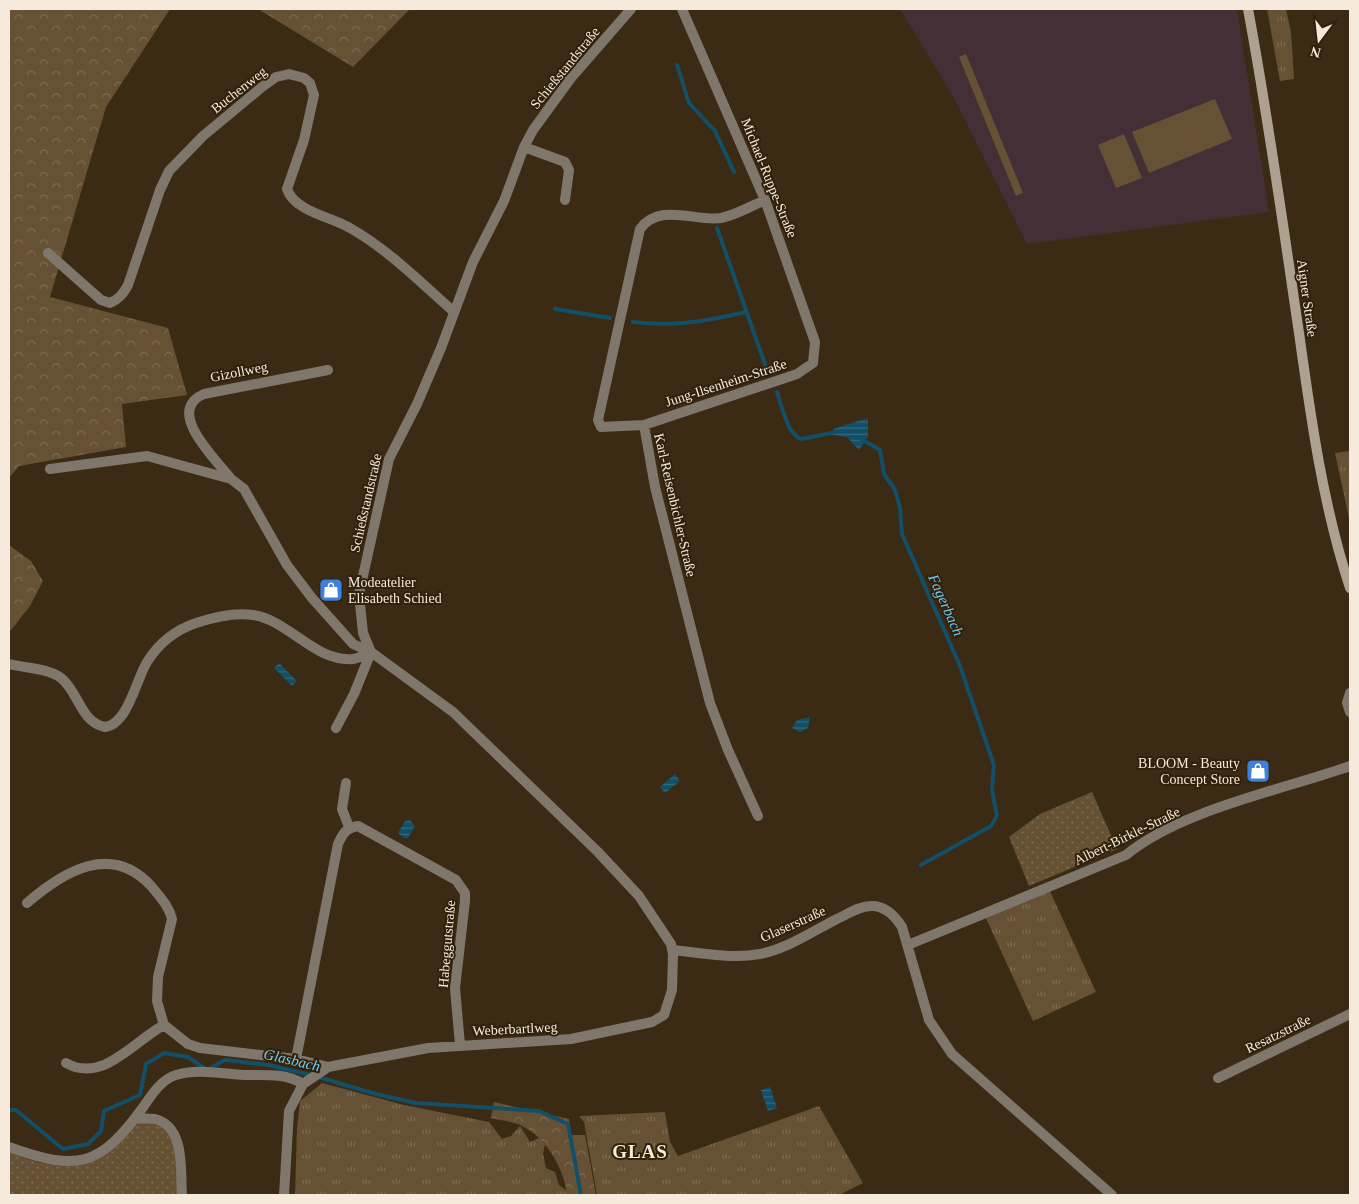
<svg xmlns="http://www.w3.org/2000/svg" width="1359" height="1204" viewBox="0 0 1359 1204" font-family="'Times New Roman',serif">
	<style>
		.education { fill: #432f35 }
		.grass { fill: url(#grass-tufts) }
		.forest { fill: url(#forest-crowns) }
		.park { fill: url(#park-dots) }
		.garden { fill: #675135 }
		.water { fill: url(#water-rules) }
		.lines { fill: none; stroke-linecap: round; stroke-linejoin: round }
		.stream { stroke: #115068; stroke-width: 4 }
		.street { stroke: #80776c; stroke-width: 10 }
		.secondary { stroke: #aea18f; stroke-width: 10 }
		.labels { text-anchor: middle; dominant-baseline: central; stroke-width: 4; stroke-linejoin: round; paint-order: stroke }
		.street-label { font-size: 14px; fill: #f5eadc; stroke: #31210a }
		.poi-label { font-size: 14px; fill: #f5eadc; stroke: #31210a; text-anchor: start }
		.water-label { font-size: 15px; font-style: italic; fill: #72ccf2; stroke: #31210a }
		.district-label { font-size: 19px; font-weight: bold; letter-spacing: 1px; fill: #f5eadc; stroke: #31210a }
	</style>
	<defs>
		<pattern id="grass-tufts" width="24" height="20" patternUnits="userSpaceOnUse" patternTransform="scale(1.25)"><rect width="24" height="20" fill="#675135"/><path d="M3 7l-1-3M5 7V3M7 7l1-3M15 17l-1-3M17 17v-4M19 17l1-3" fill="none" stroke="#7d6a52"/></pattern>
		<pattern id="forest-crowns" width="20" height="18" patternUnits="userSpaceOnUse" patternTransform="scale(1.25)"><rect width="20" height="18" fill="#675135"/><path d="M2 6a3 3 0 1 1 6 0M12 15a3 3 0 1 1 6 0" fill="none" stroke="#7d6a52"/></pattern>
		<pattern id="park-dots" width="8" height="8" patternUnits="userSpaceOnUse" patternTransform="scale(1.25)"><rect width="8" height="8" fill="#675135"/><path d="M2 2h.1M6 6h.1" fill="none" stroke="#7d6a52" stroke-width="1.8" stroke-linecap="round"/></pattern>
		<pattern id="water-rules" width="6" height="5" patternUnits="userSpaceOnUse" patternTransform="scale(1.25)"><rect width="6" height="5" fill="#115068"/><path d="M0 2.5h6" fill="none" stroke="#34697d"/></pattern>
	</defs>
	<rect width="100%" height="100%" fill="#3b2a14"/>
	<!-- education -->
	<path class="education" d="M900 9H1237L1269 212 1027 244 954 98Z"/>
	<!-- grass -->
	<path class="grass" d="M1267 9H1286L1291 32 1294 79 1280 81Z
		M1350 451V523L1335 453Z
		M1049 889 1096 992 1033 1021 985 916Z
		M322 1083 404 1105 489 1122 502 1139 511 1136 520 1126 530 1142 539 1138 545 1144 543 1154 546 1168 555 1172 559 1185 567 1191 568 1195H295L297 1128 300 1101Z
		M819 1106 863 1183 839 1195H597L584 1122 579 1116 665 1112 670 1142 678 1156Z"/>
	<!-- forest -->
	<path class="forest" d="M9 9H170L106 107 50 297 168 328 187 395 122 404 126 447 19 466 9 478Z
		M258 9H410L353 67Z
		M9 545 31 561 43 581 30 606 11 630H9Z
		M494 1102 569 1119 571 1135H585L596 1195H567C564 1167 545 1135 518 1124 509 1121 499 1120 491 1118Z"/>
	<!-- park -->
	<path class="park" d="M1092 792 1117 849 1029 886 1009 837 1040 814Z
		M138 1121 156 1122 175 1138 178 1195H9V1152C31 1161 57 1170 81 1163 93 1160 126 1130 138 1121Z"/>
	<!-- garden -->
	<path class="garden" d="M966 54 1023 193 1016 196 959 57Z
		M1215 99 1232 139 1149 173 1132 132Z
		M1124 134 1142 178 1116 188 1098 145Z"/>
	<!-- water -->
	<path class="water" d="M868 418V437L859 450 847 437 833 435V429Z
		M279 663 297 681 292 686 274 668Z
		M810 717 808 728 800 732 792 728 797 720Z
		M675 774 680 781 665 793 660 787Z
		M410 820 415 826 408 838 405 839 398 833 405 821Z
		M770 1087 777 1108 768 1111 761 1090Z"/>
	<g class="lines">
		<!-- stream -->
		<path class="stream" d="M677 65 689 103 715 131 734 172
			M717 228 766 367
			M555 309 610 318
			M633 322C673 327 708 321 746 312
			M777 392C782 406 787 435 802 439L836 432
			M861 439 880 450 884 474 895 490 900 508 902 534 960 666 994 765 992 790 997 816 991 826 921 865
			M9 1110H16L63 1149 88 1144 101 1131 104 1111 140 1095 146 1064 164 1053 188 1057 207 1070 225 1060 268 1065 315 1076 372 1093 416 1103 539 1111 568 1124 581 1195"/>
		<!-- street -->
		<path class="street" d="M682 9 765 200 815 342 813 363 797 374 644 425 601 427 598 420 640 229C660 202 695 222 721 218 736 215 751 206 765 200
			M524 147 565 162 569 170 565 200
			M48 253 101 300 110 303C119 299 123 294 128 285L160 190 169 171 203 136 262 87 276 77 289 74 304 78 310 83 314 95 304 140 287 189C295 212 332 217 350 228 389 250 421 283 454 312
			M644 425 655 487 710 703 728 750 758 816
			M50 469 147 456 231 479 244 489 287 565 312 598 353 644 371 652
			M231 479C216 459 164 411 204 394L328 370
			M9 664C25 668 48 668 61 678 79 692 80 722 105 727 128 724 136 680 147 662 159 643 175 630 196 623 214 617 234 612 253 615 289 620 314 662 353 659 359 658 366 654 371 652
			M1350 693 1347 703 1350 712
			M336 728 354 694 371 652
			M346 783 342 809 349 827
			M27 903C64 871 112 842 152 887 160 897 169 906 172 919L158 977 157 1001 164 1025 188 1044 200 1048 296 1059 328 1067
			M908 945 1126 855C1180 810 1282 790 1350 766
			M673 950C702 953 731 959 760 954 787 949 813 931 837 919 848 914 859 906 872 906 886 906 895 916 902 927L929 1020 952 1054 1112 1195
			M296 1059 338 844C343 833 346 828 358 826L456 880 465 893V901L455 988 460 1045
			M66 1063C103 1084 135 1040 164 1025
			M1218 1078 1350 1014
			M135 1118C141 1119 149 1118 155 1119 186 1127 180 1171 182 1195
			M9 1147C78 1172 100 1167 144 1106 152 1094 162 1079 176 1075 197 1068 223 1074 244 1075 264 1075 286 1073 303 1084
			M284 1195 289 1111 303 1084 328 1067 428 1048 571 1039 652 1022 664 1015 672 990 673 954 671 944 639 896 598 852 453 712 371 652 363 633 359 594 389 459 417 404 441 348 473 262 504 201 524 147 533 130 571 78 631 9"/>
		<!-- secondary -->
		<path class="secondary" d="M1248 9C1268 116 1283 225 1299 333 1311 419 1323 506 1350 588"/>
	</g>
	<!-- icons -->
	<defs>
		<g id="shop-square" transform="scale(1.25)"><rect x="-9" y="-9" width="18" height="18" rx="4" fill="#3f7fe0" stroke="#31210a"/><path d="M-5-2.5h2.3a2.7 3.5 0 0 1 5.4 0H5L5.5 6h-11ZM-1.5-2.5h3a1.5 2.3 0 0 0-3 0Z" fill="#fff"/></g>
	</defs>
	<g fill-rule="evenodd">
		<use href="#shop-square" x="331" y="590"/>
		<use href="#shop-square" x="1258" y="771"/>
	</g>
	<g class="labels">
		<!-- street labels -->
		<g class="street-label">
			<text transform="translate(565 68) rotate(-51)">Schießstandstraße</text>
			<text transform="translate(239 90) rotate(-38)">Buchenweg</text>
			<text transform="translate(769 178) rotate(68)">Michael-Ruppe-Straße</text>
			<text transform="translate(1307 298) rotate(82)">Aigner Straße</text>
			<text transform="translate(239 372) rotate(-11)">Gizollweg</text>
			<text transform="translate(726 383) rotate(-18)">Jung-Ilsenheim-Straße</text>
			<text transform="translate(366 503) rotate(-77)">Schießstandstraße</text>
			<text transform="translate(675 505) rotate(77)">Karl-Reisenbichler-Straße</text>
			<text transform="translate(1127 836) rotate(-26)">Albert-Birkle-Straße</text>
			<text transform="translate(793 924) rotate(-24)">Glaserstraße</text>
			<text transform="translate(447 944) rotate(-85)">Habeggutstraße</text>
			<text transform="translate(515 1029) rotate(-3)">Weberbartlweg</text>
			<text transform="translate(1278 1034) rotate(-26)">Resatzstraße</text>
		</g>
		<!-- poi labels -->
		<g class="poi-label">
			<text x="348" y="582">Modeatelier<tspan x="348" dy="16">Elisabeth Schied</tspan></text>
			<text x="1240" y="763" text-anchor="end">BLOOM - Beauty<tspan x="1240" dy="16">Concept Store</tspan></text>
		</g>
		<!-- water labels -->
		<g class="water-label">
			<text transform="translate(946 605) rotate(66)">Fagerbach</text>
			<text transform="translate(292 1060) rotate(13)">Glasbach</text>
		</g>
		<!-- district labels -->
		<g class="district-label">
			<text x="640" y="1151">GLAS</text>
		</g>
	</g>
	<!-- border -->
	<rect width="1359" height="1204" fill="none" stroke="#f5eadc" stroke-width="20"/>
	<!-- north arrow -->
	<g transform="translate(1319 40) rotate(195)" stroke="#31210a" stroke-width="4" paint-order="stroke">
	<path d="M0-4L9 19L0 12L-9 19Z" fill="#f5eadc"/>
	<text y="-8" font-size="14" font-weight="bold" text-anchor="middle" fill="#f5eadc">N</text>
	</g>
</svg>
